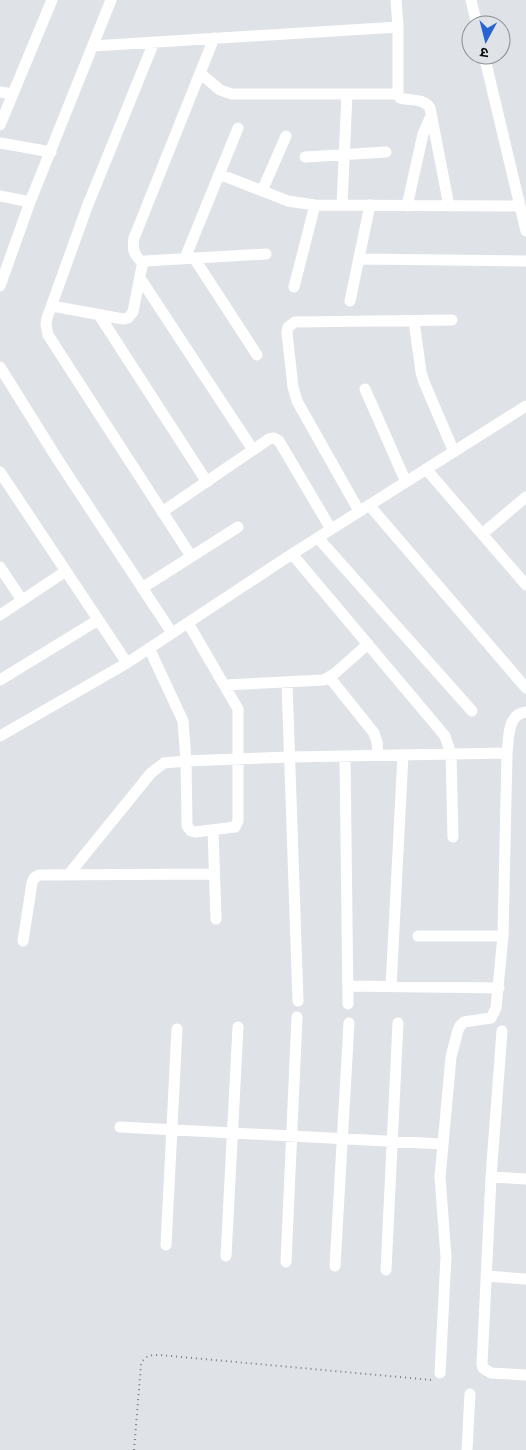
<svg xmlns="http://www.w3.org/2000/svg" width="526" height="1450" viewBox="0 0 526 1450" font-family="'DejaVu Sans','Noto Sans Devanagari',sans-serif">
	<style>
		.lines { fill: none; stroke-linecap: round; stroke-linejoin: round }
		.path { stroke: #7b7d80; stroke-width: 2; stroke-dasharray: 1 4; stroke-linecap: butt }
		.minor { stroke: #fff; stroke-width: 11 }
	</style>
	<rect width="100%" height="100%" fill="#dfe3e7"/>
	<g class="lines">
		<!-- path -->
		<path class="path" d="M134 1450 141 1365C144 1355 151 1355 160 1355L432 1380"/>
		<!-- minor -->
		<path class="minor" d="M396 0 398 27V94L400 98C410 101 424 98 430 108L449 206
			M471 0 477 25
			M154 42 87 207 47 318 46 325 48 335 191 556
			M93 46 398 27
			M484 55 526 231
			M200 73 220 90 232 94H398
			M0 92 13 94
			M0 125 52 0
			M0 143 51 152
			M305 157 386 152
			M219 174 288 201 315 205 520 206
			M262 191 286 136
			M0 196 30 202
			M342 205 347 94
			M407 206 423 134 431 116
			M185 258 238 128
			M194 258 257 355
			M359 259 526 261
			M143 263C134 255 132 250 134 238L214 38
			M140 278 253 450
			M0 286 30 202 111 0
			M294 287 315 205
			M350 301 370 205
			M52 306 123 319 128 318 133 312 142 266 145 261 266 254
			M99 315 207 482
			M414 321 421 372 424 382 454 452
			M0 367 58 460 172 633
			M365 389 406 482
			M426 469 526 585
			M0 472 127 663
			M369 505 526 688
			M359 511 297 401 293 387 287 333 288 327 295 322 452 320
			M162 512 269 439 274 438 279 441 331 529
			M482 534 526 497
			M318 538 472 711
			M292 554 445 736 451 754 453 837
			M0 567 22 600
			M142 588 238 527
			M0 615 66 571
			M149 648 183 721 186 761 187 826 191 831 195 832 235 827 238 821V709L188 623
			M330 678 374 733 377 742 378 755
			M0 680 98 620
			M287 683 298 1001
			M225 685 324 680 334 674 368 644
			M0 736 127 663 292 554 526 406
			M345 756 348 1004
			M213 830 216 919
			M69 874 151 773 164 763 186 761 289 757 507 753
			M418 936H503
			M23 941 32 883 34 878 39 875 214 874
			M348 986 499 988
			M391 987 403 755
			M502 1031 491 1177 482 1364 483 1368 491 1373 526 1375
			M120 1127 442 1144
			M491 1177 526 1179
			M166 1245 177 1029
			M226 1256 238 1027
			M286 1262 297 1017
			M335 1266 349 1023
			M386 1270 398 1023
			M486 1276 526 1279
			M440 1373 446 1257 440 1177 451 1057 458 1030 460 1026 464 1022 491 1018 496 1008 503 936 507 753C509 738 507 714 526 712
			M467 1450 470 1394"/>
	</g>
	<!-- north arrow -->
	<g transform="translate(486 40) rotate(187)"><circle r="24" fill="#dfe3e7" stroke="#8b8d90"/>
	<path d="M0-4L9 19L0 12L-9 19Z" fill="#2864d1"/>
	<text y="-8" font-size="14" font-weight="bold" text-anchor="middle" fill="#0c0d0e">उ</text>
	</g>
</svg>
